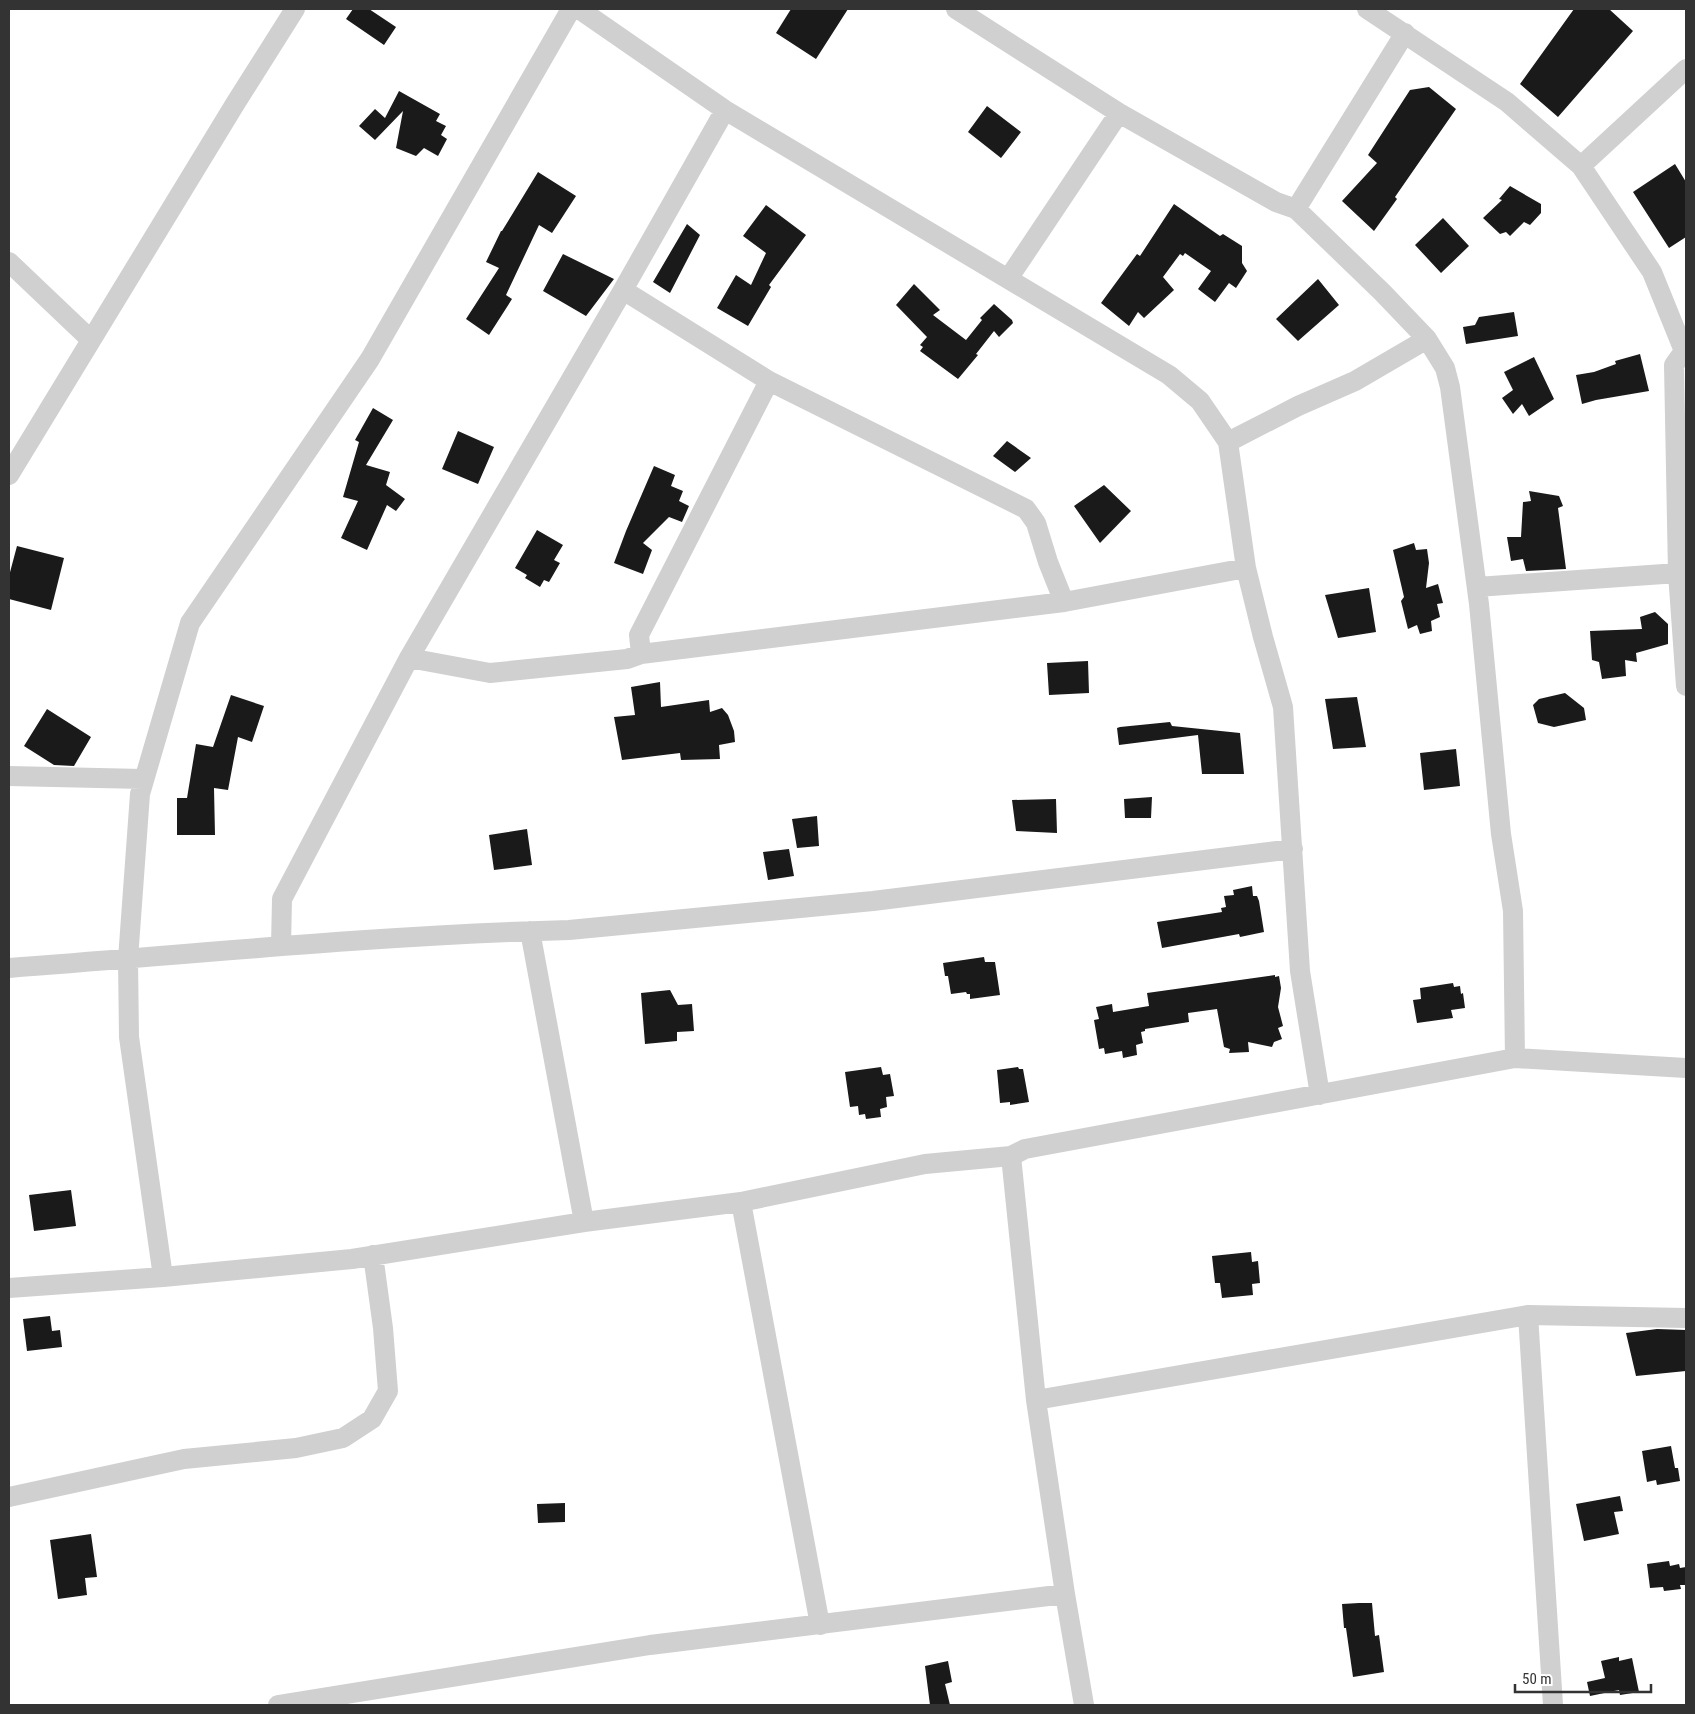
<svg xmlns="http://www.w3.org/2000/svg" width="1695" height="1714" viewBox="0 0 1695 1714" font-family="'Roboto Condensed',sans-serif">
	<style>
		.building { fill: #1a1a1a }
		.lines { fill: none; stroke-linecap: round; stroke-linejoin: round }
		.street { stroke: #d0d0d0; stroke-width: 20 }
	</style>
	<rect width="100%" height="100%" fill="#fff"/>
	<!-- building -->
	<path class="building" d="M353 9H369L396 27 384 45 346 19Z
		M791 9H848L816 59 776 33Z
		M1574 9H1609L1633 31 1558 117 1520 84Z
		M1429 87 1456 109 1395 197 1397 199 1374 231 1342 201 1377 163 1368 155 1410 90Z
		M399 91 440 114 436 121 446 126 441 135 447 139 438 156 424 148 416 156 396 148 403 111 375 140 359 126 375 109 385 118Z
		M987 106 1021 132 1001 158 968 132Z
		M1675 164 1686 182V237L1669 248 1633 192Z
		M538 172 576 196 552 233 539 225 506 295 512 299 489 335 466 319 499 268 486 262 501 231H502Z
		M1510 186 1541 204V213L1530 225 1524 222 1510 236 1506 232 1500 234 1483 218 1502 200 1499 199Z
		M1174 204 1220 236 1223 234 1242 246V263L1247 271 1236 288 1229 283 1215 302 1198 289 1211 271 1185 253 1183 256 1180 254 1163 277 1174 290 1144 318 1138 312 1129 326 1101 303 1137 254 1140 256Z
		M766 205 806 235 769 285 771 287 748 326 717 308 736 275 751 285 766 253 743 236Z
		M1443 218 1469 246 1441 273 1415 245Z
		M687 224 700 235 670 293 653 282Z
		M563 254 614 279 586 316 543 291Z
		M1318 279 1339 305 1298 341 1276 319Z
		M914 284 940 310 933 315 966 340 982 320 980 318 994 304 1012 320 1013 323 999 337 994 331 976 354 978 355 958 379 920 351 923 347 920 345 927 337 896 305Z
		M1514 312 1518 336 1466 344 1463 327 1475 325 1479 317Z
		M1640 354 1649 391 1596 400 1582 404 1576 375 1594 372 1616 364 1615 361Z
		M1534 357 1554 399 1529 416 1522 404 1513 414 1502 398 1513 390 1504 372Z
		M373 408 393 420 366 465 390 472 386 485 405 499 396 511 387 505 367 550 341 538 358 501 343 497 359 442 355 440Z
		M458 431 494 447 478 484 442 469Z
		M1007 441 1031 458 1015 472 993 456Z
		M654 466 675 475 671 486 683 491 679 501 689 506 682 522 669 517 643 543 652 550 643 574 614 563 626 531Z
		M1104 485 1131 511 1100 543 1074 506Z
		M1529 491 1559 496 1563 506 1558 508 1566 569 1526 571 1523 559 1511 561 1507 537H1521L1523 502 1531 501Z
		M537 530 563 545 554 560 560 563 549 582 544 580 540 587 525 578 527 575 515 568Z
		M1414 543 1416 550 1427 549 1429 563 1426 588 1438 584 1443 603 1437 604 1440 617 1431 621 1432 631 1420 634 1417 625 1408 629 1401 601 1404 597 1393 550Z
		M17 546 64 558 51 610 9 599V576Z
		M1369 588 1376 632 1338 638 1325 595Z
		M1655 612 1668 624V644L1636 653 1637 662 1625 660 1626 676 1602 679 1599 662 1592 660 1590 631 1642 629 1640 617Z
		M1088 661 1089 693 1049 695 1047 663Z
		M660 682 661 707 709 700 710 712 722 708 728 715 734 731 735 742 719 745 720 759 681 760 680 753 622 760 614 717 635 715 631 687Z
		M1565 693 1584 708 1586 720 1554 727 1538 723 1533 705 1539 699Z
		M231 695 264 706 252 742 238 737 228 790 214 788 215 835H177V798H187L196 744 213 747Z
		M1357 697 1366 747 1333 749 1325 699Z
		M47 709 91 737 74 766 54 765 24 746Z
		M1170 722 1172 726 1240 733 1244 774H1202L1198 735 1119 745 1117 728 1120 727Z
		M1456 749 1460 786 1424 790 1420 753Z
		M1152 797 1151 818H1125L1124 799Z
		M1056 799 1057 833 1016 831 1012 800Z
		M817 816 819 846 797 848 792 819Z
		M527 829 532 865 494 870 489 835Z
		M789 849 794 876 768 880 763 852Z
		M1252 886 1253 896H1257L1259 901 1264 932 1240 937 1239 934 1162 948 1157 922 1222 912 1221 908 1226 907 1224 896 1234 895 1233 890Z
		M984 957 985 962H995L1000 995 970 999V994H967L966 992 951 994 948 976H945L943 963Z
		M1275 975V977L1279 976 1281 988 1278 1007 1283 1026 1278 1028 1282 1039 1274 1042 1272 1047 1248 1042 1249 1052 1229 1053 1230 1049 1224 1047 1217 1009 1188 1013 1189 1022 1145 1029V1031L1141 1032 1143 1043 1136 1045 1137 1055 1123 1058 1122 1051 1105 1054 1104 1048 1099 1049 1094 1020 1099 1019 1096 1007 1112 1004 1113 1012 1149 1006 1147 993Z
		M1453 983 1454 987 1460 986 1461 994 1463 993 1465 1008 1451 1010 1453 1018 1417 1023 1413 1000 1421 999 1420 988Z
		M670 990 678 1005 692 1004 694 1031 677 1032V1041L645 1044 641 993Z
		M881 1067 883 1075 890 1074 894 1096 886 1097 887 1107 880 1109 881 1117 866 1119 865 1114 859 1115 858 1106 850 1107 845 1072Z
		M1018 1067 1019 1069H1023L1029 1102 1010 1105V1102L1000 1103 997 1070Z
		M71 1190 76 1226 34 1231 29 1195Z
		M1251 1252 1252 1262 1258 1261 1260 1283 1252 1284 1253 1295 1222 1298 1220 1283H1215L1212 1256Z
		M50 1316 52 1331 60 1330 62 1347 27 1351 23 1319Z
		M1657 1329 1686 1330V1371L1636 1376 1626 1333Z
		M1671 1446 1675 1468H1678L1680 1481 1657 1485 1656 1480 1647 1482 1642 1451Z
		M1620 1496 1623 1511 1614 1512 1619 1534 1584 1541 1576 1504Z
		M565 1503V1522L538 1523 537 1504Z
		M91 1534 97 1577 85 1578 87 1595 58 1599 50 1540Z
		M1669 1561 1670 1566 1679 1564 1680 1568 1686 1567V1585H1680L1681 1589 1664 1591 1663 1587 1650 1588 1647 1564Z
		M1359 1603H1372L1375 1636 1379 1635 1384 1672 1353 1677 1346 1628H1344L1342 1604Z
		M1619 1657V1661L1632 1658 1639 1692 1620 1695 1619 1690 1590 1696 1587 1682 1605 1678 1601 1661Z
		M948 1661 952 1682 945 1684 950 1705H930L925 1666Z"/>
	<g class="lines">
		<!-- street -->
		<path class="street" d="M579 9 725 110 1169 375 1200 401 1228 442 1246 568 1263 637 1283 707 1300 971 1320 1095
			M956 9 1119 113 1276 202 1296 209 1382 292 1427 339 1445 368 1450 387 1479 604 1501 834 1513 911 1515 1058
			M1367 9 1507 102 1581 166 1652 272 1684 351 1674 365 1678 573 1686 686
			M1581 166 1686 69
			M1296 209 1405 33
			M9 262 91 340
			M1008 279 1119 113
			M623 290 769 381 1026 509 1036 523 1048 562 1064 602
			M1228 442 1298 406 1355 381 1427 339
			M9 475 235 104 295 9
			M1477 587 1678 573
			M641 654 639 635 769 381
			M409 658 490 673 627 659 641 654 1064 602 1246 568
			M9 776 143 779
			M530 931 584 1222
			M281 946 282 899 409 658 623 290 725 110
			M9 968C195 954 382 935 569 930L873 901 1293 849
			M1011 1156 1036 1400 1065 1594 1084 1705
			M741 1202 820 1625
			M163 1277 129 1037 128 959 140 794 190 623 370 359 571 9
			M9 1288 163 1277 352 1259 584 1222 741 1202 925 1164 1011 1156 1025 1149 1515 1058 1686 1068
			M1528 1315 1553 1705
			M1036 1400 1528 1315 1686 1318
			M9 1497 184 1459 296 1448 343 1438 372 1419 388 1391 383 1328 373 1255
			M278 1705 650 1645 1065 1594"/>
	</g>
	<!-- border -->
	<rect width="1695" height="1714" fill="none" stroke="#333333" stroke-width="20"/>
	<!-- scale -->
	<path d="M1515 1684v8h136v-8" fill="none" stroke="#333333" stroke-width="2.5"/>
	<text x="1522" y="1684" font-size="15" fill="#333333" stroke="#ffffff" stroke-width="4" paint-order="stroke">50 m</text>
</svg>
